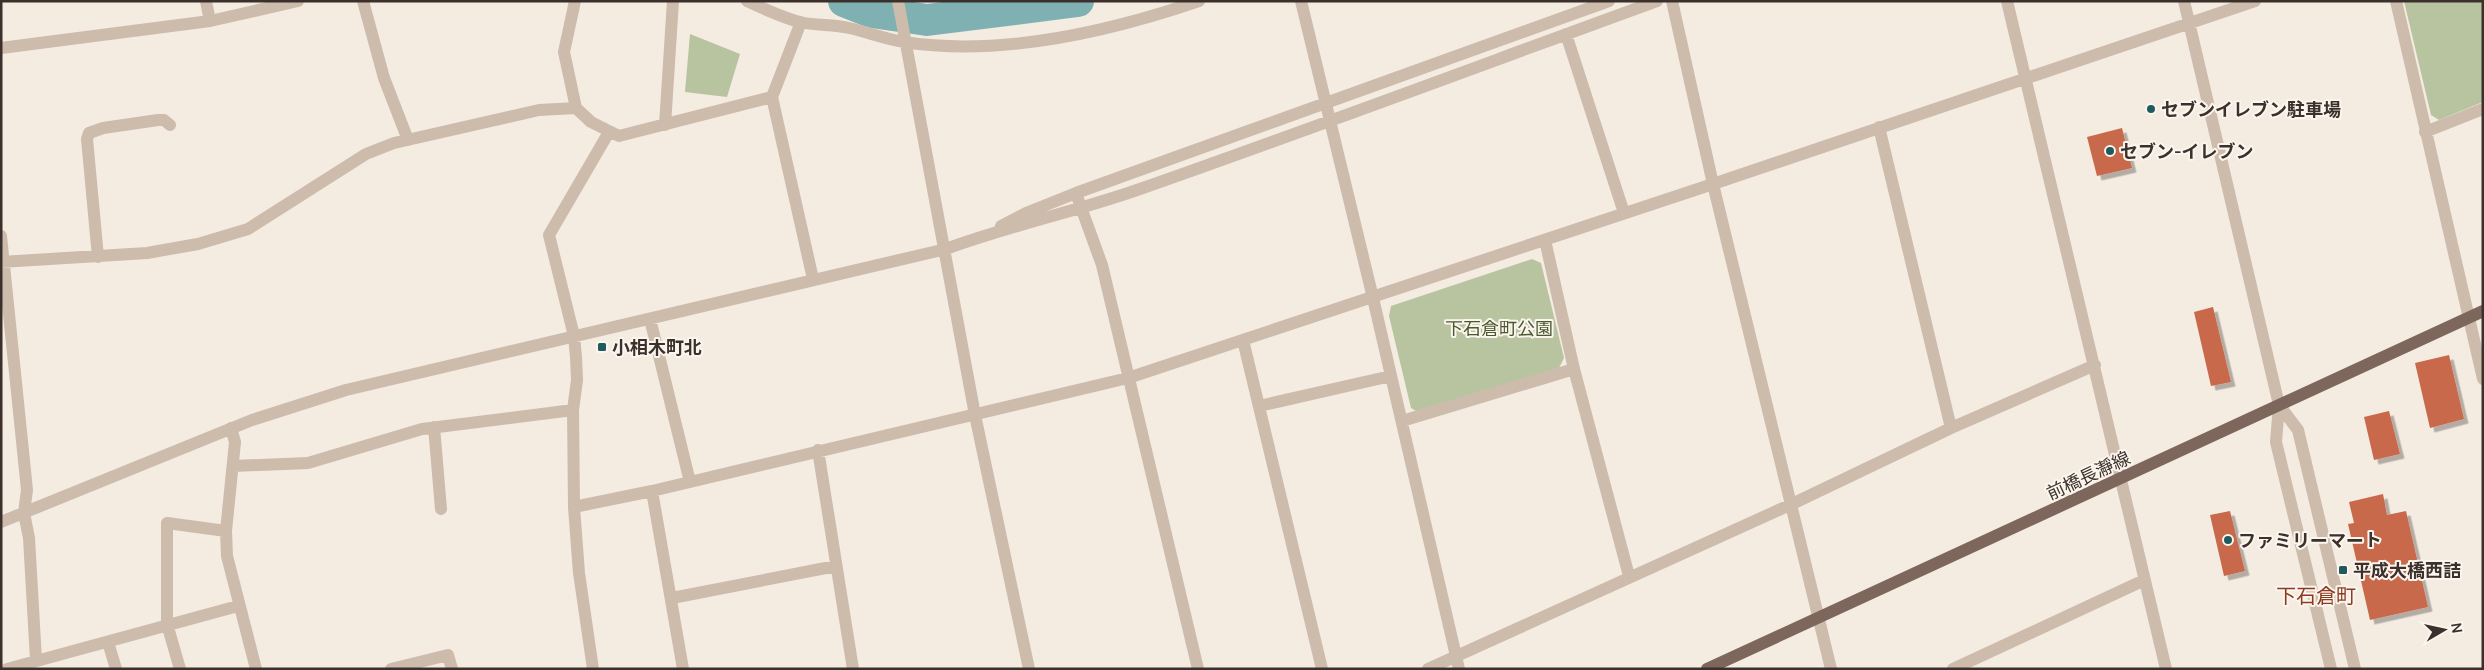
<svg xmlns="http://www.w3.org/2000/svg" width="2484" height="670" viewBox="0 0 2484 670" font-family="Manrope,'Noto Sans JP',sans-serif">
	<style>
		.green { fill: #b8c4a0 }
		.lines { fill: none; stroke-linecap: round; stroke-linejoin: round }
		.river { stroke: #7fb0b2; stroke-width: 32 }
		.building { fill: #c8694b; filter: url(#shadow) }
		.minor { stroke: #cdbbac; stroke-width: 12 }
		.major { stroke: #7d675c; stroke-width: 12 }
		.poi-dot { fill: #1f5a5e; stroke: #fbf5ee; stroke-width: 2 }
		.labels { text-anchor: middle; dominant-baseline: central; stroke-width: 4; stroke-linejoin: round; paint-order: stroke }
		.poi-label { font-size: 18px; font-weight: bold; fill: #3b302b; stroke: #fbf5ee; text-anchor: start }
		.park-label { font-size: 18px; fill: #4a5a2e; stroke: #fbf5ee }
		.street-label { font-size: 18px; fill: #3b302b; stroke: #fbf5ee }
		.quarter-label { font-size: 20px; fill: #8c3b22; stroke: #fbf5ee }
	</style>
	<defs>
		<filter id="shadow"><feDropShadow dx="4.5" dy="4.5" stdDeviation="0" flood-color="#0004"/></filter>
	</defs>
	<rect width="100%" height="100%" fill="#f4ebe1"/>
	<!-- green -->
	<path class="green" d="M2404 1H2483V102L2439 120 2431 115Z
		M690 34 740 54 727 97 685 92Z
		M1532 259 1541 263 1564 358 1559 368 1416 411 1411 408 1389 316 1391 306Z"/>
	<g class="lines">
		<!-- river -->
		<path class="river" d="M844 1 872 12 927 20 1078 1"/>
	</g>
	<!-- building -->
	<path class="building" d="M2122 128 2132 168 2097 176 2087 137Z
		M2213 307 2231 382 2211 386 2194 312Z
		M2449 355 2464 419 2430 428 2415 363Z
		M2389 411 2400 454 2374 460 2364 417Z
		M2383 494 2387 515 2406 511 2428 607 2370 620 2348 524 2354 523 2349 502Z
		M2230 511 2245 571 2224 576 2210 515Z"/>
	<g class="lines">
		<!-- minor -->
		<path class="minor" d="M206 1 210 21
			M363 1 384 78 408 140
			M575 1 564 52 576 108
			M747 1C764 9 783 18 800 22 816 26 833 24 849 28 868 32 885 39 904 42 1001 57 1108 32 1199 1
			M898 1 975 415 1029 669
			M1301 1 1373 298 1459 669
			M1672 1 1713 184 1831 669
			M2007 1 2166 669
			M2184 1 2279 405 2276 442 2331 669
			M2396 1 2483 379
			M801 22 772 97 813 279
			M1566 34 1624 213
			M1 48 210 21 298 1
			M665 125 673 1
			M1879 127 1951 428
			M2425 132 2483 109
			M1078 199 1102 265 1198 669
			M1001 226 1026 213 1076 193 1609 1
			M1 236 27 490 24 513 29 538 36 660
			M1545 240 1574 369 1629 576
			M98 257 87 139 89 133 103 128 158 120H164L170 125
			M1 262 147 253 198 244 248 229 366 154 394 143 539 110 576 108 591 122 619 136 772 97
			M650 319 690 482
			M1243 340 1322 669
			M2279 405 2298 430 2355 669
			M1259 406 1391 376
			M1402 421 1574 369
			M434 427 441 509
			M231 428 235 442 226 531 227 556 256 669
			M818 450 853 669
			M234 466 308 463 422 429 573 410
			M652 491 683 669
			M574 507 652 491 1128 378 1713 184 2255 1
			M1 522 252 420 346 390 946 249C1008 226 1074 212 1137 190 1311 129 1484 64 1657 1
			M672 598 836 566
			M108 642 116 669
			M7 669 238 606
			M180 669 167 624V523L226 531
			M391 669 448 655 452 669
			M593 669 579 573 574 507 573 410 577 380 576 357 574 336 549 235 609 132
			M1428 669 1792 504 1951 428 2095 365
			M1953 669 2138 583 2145 582"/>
		<!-- major -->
		<path class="major" d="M1707 669 2483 311"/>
	</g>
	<!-- markers -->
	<g class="poi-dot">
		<circle cx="2151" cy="109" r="5"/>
		<circle cx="2110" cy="151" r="5"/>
		<rect x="597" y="342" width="10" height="10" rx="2.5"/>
		<circle cx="2228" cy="540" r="5"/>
		<rect x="2338" y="565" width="10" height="10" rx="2.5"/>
	</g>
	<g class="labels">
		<!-- poi labels -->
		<g class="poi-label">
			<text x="2161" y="109">セブンイレブン駐車場</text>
			<text x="2120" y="151">セブン-イレブン</text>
			<text x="612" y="347">小相木町北</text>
			<text x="2238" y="540">ファミリーマート</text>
			<text x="2353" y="570">平成大橋西詰</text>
		</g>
		<!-- park labels -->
		<g class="park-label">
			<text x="1499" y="328">下石倉町公園</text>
		</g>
		<!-- street labels -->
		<g class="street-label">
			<text transform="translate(2088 475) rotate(-25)">前橋長瀞線</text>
		</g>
		<!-- quarter labels -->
		<g class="quarter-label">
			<text x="2316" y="595">下石倉町</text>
		</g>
	</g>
	<!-- border -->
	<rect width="2484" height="670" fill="none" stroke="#3b302b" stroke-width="5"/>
	<!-- north arrow -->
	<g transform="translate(2444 630) rotate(81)" stroke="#fbf5ee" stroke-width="4" paint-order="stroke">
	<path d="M0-4L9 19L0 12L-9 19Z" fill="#3b302b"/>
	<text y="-8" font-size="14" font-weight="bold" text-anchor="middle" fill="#3b302b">N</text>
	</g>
</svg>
